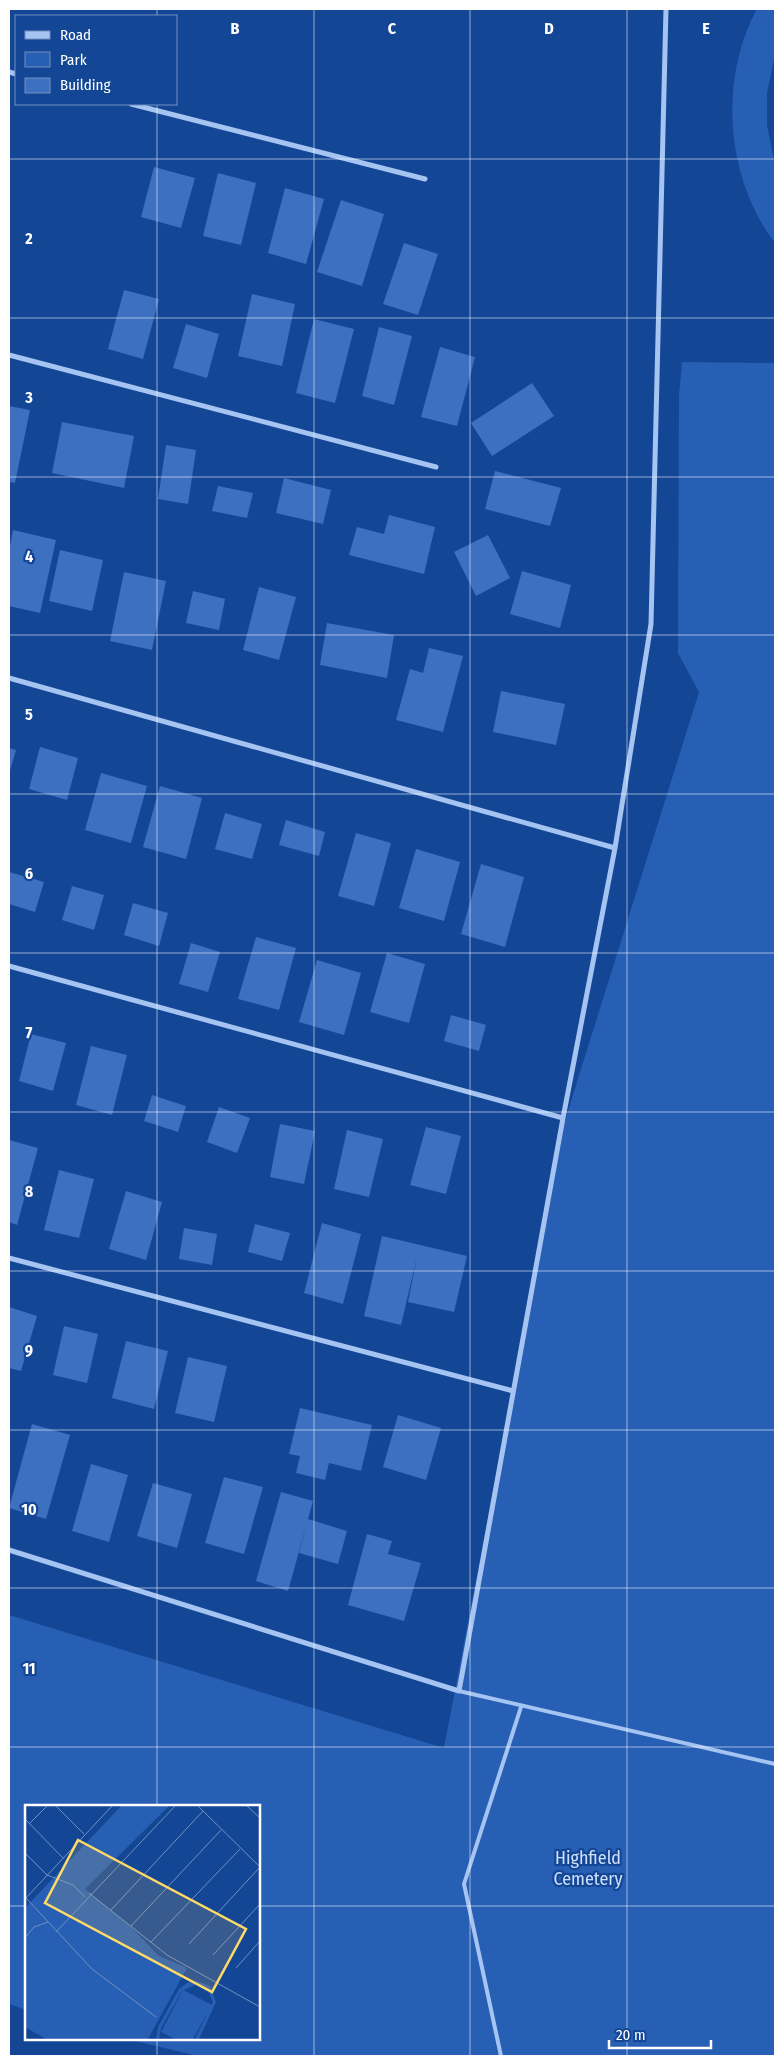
<svg xmlns="http://www.w3.org/2000/svg" width="784" height="2065" viewBox="0 0 784 2065" font-family="'Fira Sans Condensed',sans-serif">
	<style>
		.green { fill: #275fb5 }
		.building { fill: #3d70be }
		.lines { fill: none; stroke-linecap: round; stroke-linejoin: round }
		.service { stroke: #a5c4f2; stroke-width: 4 }
		.minor { stroke: #a5c4f2; stroke-width: 5 }
		.grid { fill: none; stroke: #fff; stroke-width: 1; stroke-opacity: 0.55 }
		.labels { text-anchor: middle; dominant-baseline: central; stroke-width: 4.5; stroke-linejoin: round; paint-order: stroke }
		.park-label { font-size: 18px; fill: #cce0fd; stroke: #144696 }
		.inset-road { fill: none; stroke: #7290c0; stroke-width: 1 }
		.view { fill: #ffda66; fill-opacity: 0.15; stroke: #ffda66; stroke-width: 2.5 }
		.inset-edge { fill: none; stroke: #fff; stroke-width: 2.5 }
		.grid-label { font-size: 16px; text-anchor: middle; font-weight: bold; fill: #fff; stroke: #144696; stroke-width: 4.5; stroke-linejoin: round; paint-order: stroke }
	</style>
	<rect width="100%" height="100%" fill="#144696"/>
	<!-- green -->
	<path class="green" d="M757 9H775V54L767 93V125L775 166V243C726 179 718 80 757 9Z
		M682 362 775 363V2056H198L127 2039H259V1806H26V2010L9 2004V1615L444 1748 562 1130 699 692 678 653 679 395Z"/>
	<!-- building -->
	<path class="building" d="M154 167 195 178 181 228 141 217Z
		M218 173 256 183 241 245 203 236Z
		M285 188 324 199 306 264 268 253Z
		M341 200 384 214 362 286 317 272Z
		M404 243 438 254 418 315 383 304Z
		M124 290 159 299 143 359 108 349Z
		M252 294 295 304 282 366 238 356Z
		M314 319 354 329 335 403 296 393Z
		M186 324 219 334 207 378 173 368Z
		M379 327 412 336 394 405 362 396Z
		M440 347 475 357 457 426 421 417Z
		M532 383 554 416 492 456 471 423Z
		M9 406 30 410 15 483 9 482Z
		M62 422 134 436 124 488 52 473Z
		M166 445 196 450 188 504 158 499Z
		M495 471 561 488 550 526 485 509Z
		M284 478 331 490 323 524 276 513Z
		M218 486 253 493 247 518 212 511Z
		M389 515 435 527 424 574 349 555 357 527 384 534Z
		M13 530 56 540 40 613 9 606V551Z
		M488 535 510 578 476 596 454 552Z
		M60 550 103 560 92 611 49 601Z
		M522 571 571 585 560 628 510 614Z
		M124 572 166 581 152 650 110 641Z
		M259 587 296 597 279 660 243 650Z
		M193 591 225 599 219 630 186 623Z
		M327 623 394 635 387 678 320 665Z
		M429 648 463 656 443 732 396 720 410 669 423 673Z
		M501 691 565 704 556 745 493 732Z
		M40 747 78 758 67 800 29 789Z
		M9 748 16 750 9 774Z
		M101 773 147 786 131 843 85 830Z
		M160 786 202 798 186 859 143 847Z
		M225 813 262 824 252 859 215 849Z
		M286 820 325 832 319 856 279 845Z
		M356 833 391 843 374 906 338 896Z
		M416 849 460 862 444 921 399 908Z
		M481 864 524 877 505 947 461 934Z
		M9 872 44 882 35 912 9 904Z
		M72 886 104 895 94 930 62 920Z
		M133 903 168 913 159 946 124 935Z
		M256 937 296 948 279 1010 238 999Z
		M191 943 220 952 208 992 179 984Z
		M387 953 425 964 409 1023 370 1012Z
		M317 960 361 973 344 1035 299 1022Z
		M451 1015 486 1025 479 1051 444 1041Z
		M31 1034 66 1043 53 1091 19 1081Z
		M91 1046 127 1055 112 1115 76 1105Z
		M152 1095 186 1106 178 1132 144 1121Z
		M219 1107 250 1118 237 1153 207 1142Z
		M280 1124 315 1131 304 1184 270 1177Z
		M426 1127 461 1136 446 1194 410 1185Z
		M347 1130 383 1139 369 1197 334 1189Z
		M9 1140 38 1148 17 1225 9 1222Z
		M59 1170 94 1179 79 1238 44 1230Z
		M126 1191 162 1202 146 1260 109 1249Z
		M322 1223 361 1234 343 1304 304 1293Z
		M255 1224 290 1233 282 1261 248 1252Z
		M184 1228 217 1234 212 1265 179 1259Z
		M382 1236 467 1256 454 1312 408 1302 417 1257 401 1325 364 1316Z
		M9 1307 37 1316 21 1371 9 1368Z
		M64 1326 98 1334 87 1383 53 1375Z
		M126 1341 168 1351 154 1409 112 1398Z
		M188 1357 227 1366 214 1422 175 1413Z
		M300 1408 372 1425 361 1471 329 1463 325 1480 296 1473 300 1456 289 1454Z
		M398 1415 441 1428 426 1480 383 1467Z
		M32 1424 70 1435 46 1519 9 1508Z
		M91 1464 128 1475 109 1542 72 1531Z
		M224 1477 263 1487 244 1554 205 1543Z
		M153 1483 192 1494 177 1548 137 1536Z
		M281 1492 313 1501 288 1591 256 1581Z
		M308 1519 347 1531 338 1564 299 1553Z
		M367 1534 392 1541 388 1554 421 1563 404 1621 348 1605Z"/>
	<g class="lines">
		<!-- service -->
		<path class="service" d="M459 1691 775 1764
			M501 2056 464 1884 521 1707"/>
		<!-- minor -->
		<path class="minor" d="M9 72 16 74
			M131 104 425 179
			M9 355 436 467
			M9 678 615 848
			M9 966 563 1118
			M9 1258 513 1391
			M9 1550 459 1691 563 1118 615 848 651 624 666 9"/>
	</g>
	<!-- grid -->
	<path class="grid" d="M157 9V16M314 9V2056M470 9V2056M627 9V2056M157 104V1806M9 159H775M9 318H775M9 477H775M9 635H775M9 794H775M9 953H775M9 1112H775M9 1271H775M9 1430H775M9 1588H775M9 1747H775M9 1906H26M259 1906H775M157 2039V2056"/>
	<g class="labels">
		<!-- park labels -->
		<g class="park-label">
			<text x="588" y="1858">Highfield<tspan x="588" dy="21">Cemetery</tspan></text>
		</g>
	</g>
	<!-- overview -->
	<g transform="translate(25 1805)">
		<rect width="235" height="235" fill="#144696"/>
		<path d="M96 1H144L60 84 105 121 134 151 162 163 123 234H21L0 222V103ZM172 176 185 181 191 197 174 234H170L188 197 182 184 172 179 157 186 136 223 134 234H131L133 222 154 184 162 178ZM158 185 187 200 168 234H150L136 227Z" fill="#275fb5"/>
		<path class="inset-road" d="M31 1 59 29M222 1 235 13M0 14 38 53M4 19 22 1M0 48 22 70 48 80 60 92M64 88 142 150 235 202M1 93 67 164 131 212M0 94 87 1M86 105 178 6M106 121 196 25M31 127 150 1M0 133 9 122 23 117M126 137 215 44M164 139 235 62 173 1M188 150 235 99M211 163 235 136"/>
		<path class="view" d="M53 35 221 124 187 187 20 98Z"/>
		<rect width="235" height="235" class="inset-edge"/>
	</g>
	<g class="grid-label">
		<text x="235" y="34">B</text>
		<text x="392" y="34">C</text>
		<text x="549" y="34">D</text>
		<text x="706" y="34">E</text>
		<text x="29" y="244">2</text>
		<text x="29" y="403">3</text>
		<text x="29" y="562">4</text>
		<text x="29" y="720">5</text>
		<text x="29" y="879">6</text>
		<text x="29" y="1038">7</text>
		<text x="29" y="1197">8</text>
		<text x="29" y="1356">9</text>
		<text x="29" y="1515">10</text>
		<text x="29" y="1674">11</text>
	</g>
	<!-- border -->
	<rect width="784" height="2065" fill="none" stroke="#ffffff" stroke-width="20"/>
	<!-- legend -->
	<rect x="15" y="15" width="162" height="90" fill="#144696" stroke="#7290c0"/>
	<rect x="25" y="31" width="25" height="8" fill="#a5c4f2" stroke="#7290c0"/>
	<text x="60" y="40" font-size="15" fill="#ffffff">Road</text>
	<rect x="25" y="52" width="25" height="15" fill="#275fb5" stroke="#7290c0"/>
	<text x="60" y="65" font-size="15" fill="#ffffff">Park</text>
	<rect x="25" y="78" width="25" height="15" fill="#3d70be" stroke="#7290c0"/>
	<text x="60" y="90" font-size="15" fill="#ffffff">Building</text>
	<!-- scale -->
	<path d="M609 2040v8h102v-8" fill="none" stroke="#ffffff" stroke-width="2.5"/>
	<text x="616" y="2040" font-size="15" fill="#ffffff" stroke="#144696" stroke-width="4" paint-order="stroke">20 m</text>
</svg>
